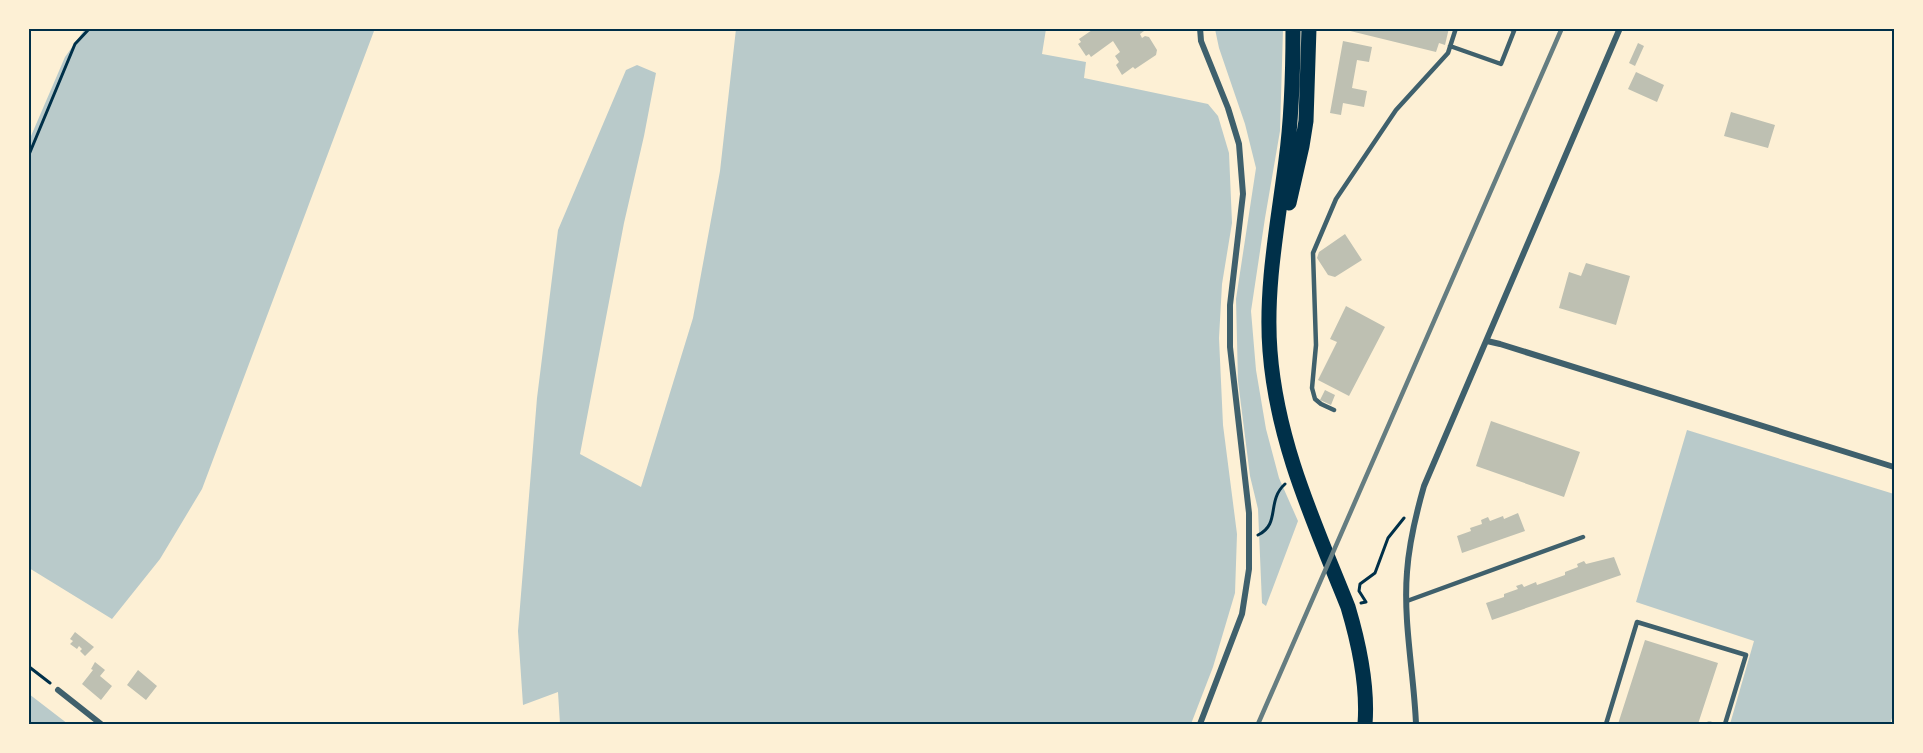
<svg xmlns="http://www.w3.org/2000/svg" width="1923" height="753" viewBox="0 0 1923 753" font-family="Lato,sans-serif">
	<style>
		.green { fill: #b9caca }
		.building { fill: #bec0b2 }
		.lines { fill: none; stroke-linecap: round; stroke-linejoin: round }
		.path { stroke: #003049; stroke-width: 3 }
		.service { stroke: #3f606c; stroke-width: 4.5 }
		.minor { stroke: #3f606c; stroke-width: 6 }
		.primary { stroke: #003049; stroke-width: 15 }
		.rail { stroke: #657d81; stroke-width: 4.5 }
		.neatline { fill: none; stroke: #003049; stroke-width: 2 }
	</style>
	<rect width="100%" height="100%" fill="#fdf0d5"/>
	<!-- green -->
	<path class="green" d="M368 28 374 31 202 489 160 559 112 619 29 568 28 143 65 57 85 29Z
		M736 29H1046L1042 54 1086 62 1084 78 1208 104 1218 116 1229 153 1232 223 1222 284 1219 338 1223 425 1237 534 1235 593 1213 667 1191 724H560L558 692 523 705 518 631 537 398 558 230 626 70 637 65 656 73 644 136 624 223 580 454 641 487 693 318 720 171Z
		M1215 29H1283L1280 131 1265 218 1251 311 1256 370 1266 429 1279 478 1298 521 1266 606 1262 603 1258 509 1250 476 1238 381 1236 299 1256 168 1245 124 1219 48Z
		M1687 430 1894 494V712L1890 724H1730L1754 641 1636 602Z
		M28 694H29L68 724H29Z"/>
	<!-- building -->
	<path class="building" d="M1095 28H1148L1140 34 1142 38 1145 36 1149 37 1157 50 1156 55 1135 69 1133 67 1122 75 1116 65 1119 62 1115 56 1120 52 1113 41 1091 57 1089 54 1086 56 1078 44 1081 42 1079 39Z
		M1338 28H1449L1445 45 1439 43 1436 52Z
		M1343 41 1372 47 1369 62 1357 60 1352 88 1367 91 1364 107 1343 103 1341 115 1330 113Z
		M1638 43 1644 46 1635 66 1629 63Z
		M1636 72 1664 85 1657 102 1628 89Z
		M1731 112 1775 125 1768 148 1724 136Z
		M1345 234 1362 260 1335 277 1328 275 1317 258 1319 252Z
		M1586 263 1630 276 1616 325 1559 308 1569 272 1581 276Z
		M1346 306 1385 327 1349 396 1318 380 1337 342 1330 339Z
		M1325 390 1335 395 1331 405 1320 400Z
		M1491 421 1580 452 1564 497 1476 466Z
		M1518 513 1525 531 1462 553 1457 536 1471 531 1470 528 1482 524 1481 520 1488 517 1490 521 1503 516 1504 519Z
		M1614 557 1621 575 1492 620 1486 603 1504 597V594L1518 589 1516 586 1522 584 1524 587 1536 582 1537 585 1565 575V572L1578 567 1577 564 1584 561 1586 564Z
		M75 632 94 647 85 656 80 651 82 649 79 646 77 649 70 644 73 641 70 639Z
		M1645 640 1718 663 1698 724H1618Z
		M95 662 105 670 100 676 112 686 101 700 82 684 93 670 91 669Z
		M138 670 157 686 146 700 127 685Z"/>
	<g class="lines">
		<!-- path -->
		<path class="path" d="M28 157 75 44 90 28
			M1258 535C1281 524 1266 501 1285 484
			M1361 603 1366 602 1359 591 1360 584 1375 573 1388 538 1404 518
			M28 666 50 683"/>
		<!-- service -->
		<path class="service" d="M1450 46 1501 64 1514 31 1510 28
			M1334 410 1321 404 1315 399 1312 388 1316 345 1313 253 1336 199 1396 110 1448 53 1456 28
			M1407 601 1583 537
			M1606 724 1637 622 1746 655 1725 724
			M1708 724H1711"/>
		<!-- minor -->
		<path class="minor" d="M1487 341 1500 344 1894 467
			M58 690 101 724
			M1200 724 1242 614 1249 569V513L1230 347V305L1243 194 1239 144 1228 108 1201 41 1200 28
			M1416 724C1414 674 1403 622 1407 572 1409 543 1416 514 1424 486L1620 28"/>
		<!-- primary -->
		<path class="primary" d="M1293 28C1293 73 1292 116 1286 160 1278 223 1265 288 1270 351 1277 443 1314 522 1348 607 1359 644 1368 686 1365 724
			M1289 203 1302 146 1306 121 1309 28"/>
		<!-- rail -->
		<path class="rail" d="M1258 724 1562 28"/>
	</g>
	<!-- border -->
	<rect width="1923" height="753" fill="none" stroke="#fdf0d5" stroke-width="60"/>
	<rect x="30" y="30" width="1863" height="693" class="neatline"/>
</svg>
